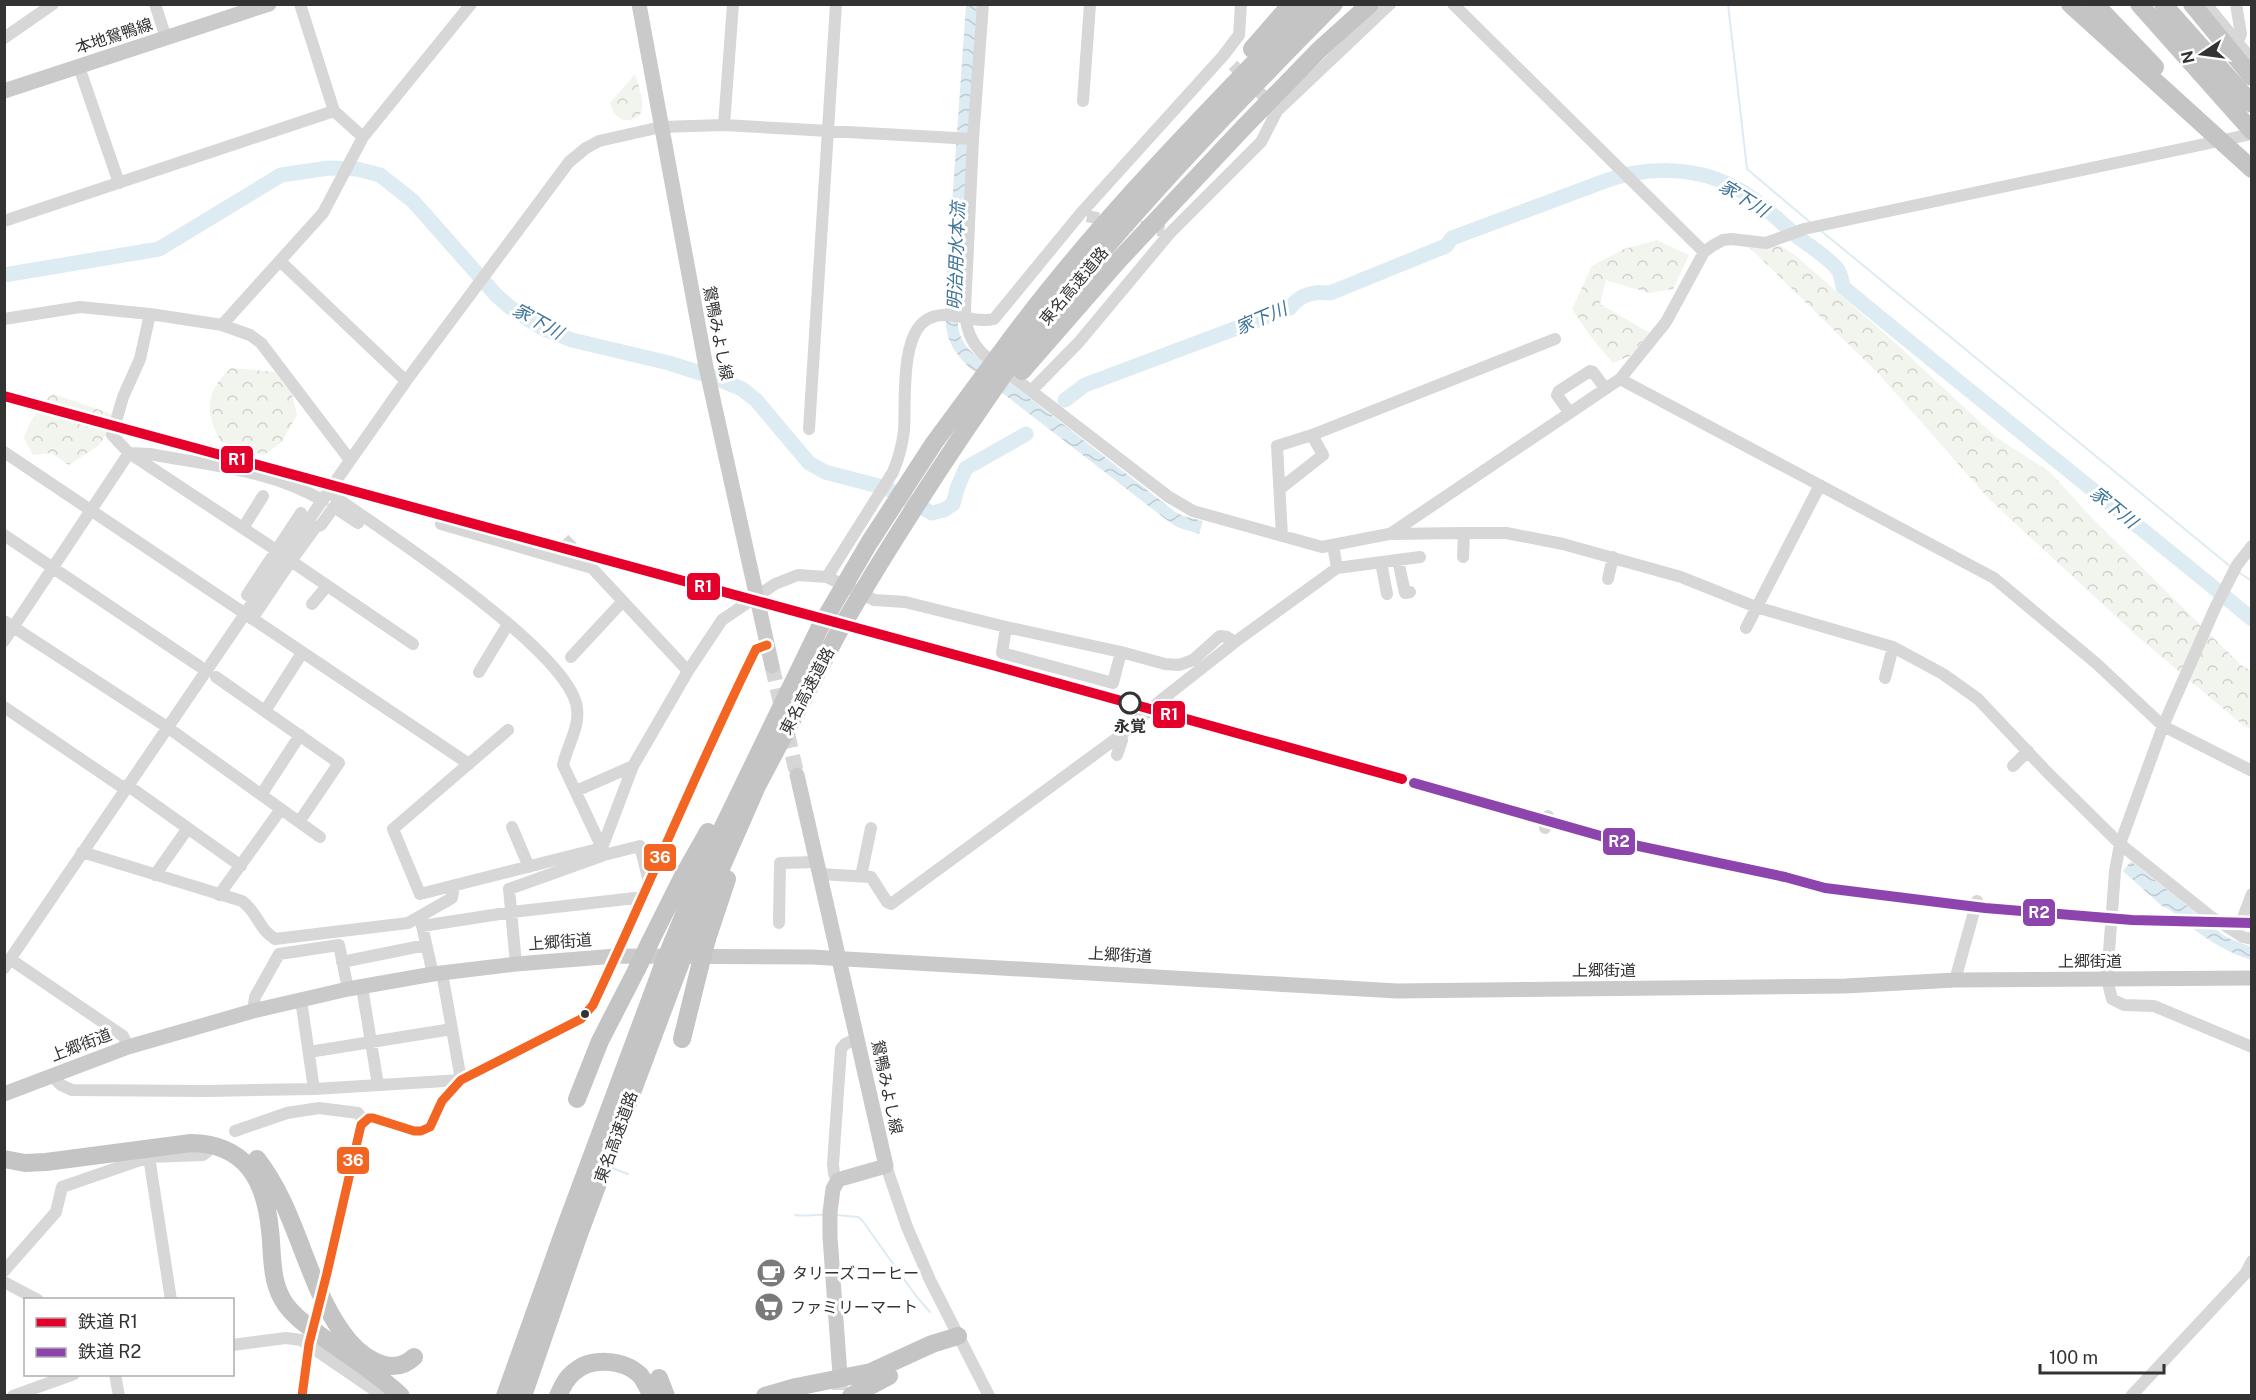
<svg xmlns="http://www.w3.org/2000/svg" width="2256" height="1400" viewBox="0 0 2256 1400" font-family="'Public Sans','Noto Sans JP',sans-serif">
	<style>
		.forest { fill: url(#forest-crowns) }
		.water { fill: url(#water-waves) }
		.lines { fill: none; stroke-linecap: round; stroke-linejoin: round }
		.stream { stroke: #ddebf3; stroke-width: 2 }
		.river { stroke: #ddebf3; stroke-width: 15 }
		.minor-tunnel { stroke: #d6d6d6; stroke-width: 12; stroke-dasharray: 12 6; stroke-linecap: butt }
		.major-tunnel { stroke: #d6d6d6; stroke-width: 15; stroke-dasharray: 15 8; stroke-linecap: butt }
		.minor { stroke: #d7d7d7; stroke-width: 12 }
		.major { stroke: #cacaca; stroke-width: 15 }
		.highway { stroke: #c4c4c4; stroke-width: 18 }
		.highway-bridge { stroke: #c4c4c4; stroke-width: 18 }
		.bus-1-casing { stroke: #fff; stroke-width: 14 }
		.bus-1 { stroke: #f26522; stroke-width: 9 }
		.rail-1-casing { stroke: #fff; stroke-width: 15 }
		.rail-2-casing { stroke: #fff; stroke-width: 15 }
		.rail-1 { stroke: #e4002b; stroke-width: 10 }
		.rail-2 { stroke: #8e44ad; stroke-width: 10 }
		.stop-dot { fill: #fff; stroke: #333; stroke-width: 3 }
		.bus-dot { fill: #333; stroke: #fff; stroke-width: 2 }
		.labels { text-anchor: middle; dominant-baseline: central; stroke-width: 6; stroke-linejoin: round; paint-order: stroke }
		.street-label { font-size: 16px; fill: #333; stroke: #fff }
		.stop-label { font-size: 16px; font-weight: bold; fill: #333; stroke: #fff }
		.poi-label { font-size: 16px; fill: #333; stroke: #fff; text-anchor: start }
		.water-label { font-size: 18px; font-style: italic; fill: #3f7597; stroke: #fff }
		.line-badge { stroke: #fff; stroke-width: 2 }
		.badge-label { font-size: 16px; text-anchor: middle; font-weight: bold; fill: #fff }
	</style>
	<defs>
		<pattern id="forest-crowns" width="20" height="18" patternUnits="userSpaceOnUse" patternTransform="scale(1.5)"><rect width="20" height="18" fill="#f1f5ed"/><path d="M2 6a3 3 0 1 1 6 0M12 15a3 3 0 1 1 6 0" fill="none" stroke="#cfd2cc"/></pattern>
		<pattern id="water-waves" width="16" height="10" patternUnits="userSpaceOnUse" patternTransform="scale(1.5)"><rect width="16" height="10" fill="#ddebf3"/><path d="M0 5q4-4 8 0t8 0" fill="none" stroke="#becad1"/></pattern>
	</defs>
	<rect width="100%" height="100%" fill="#fff"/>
	<!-- forest -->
	<path class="forest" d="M635 74C640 92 654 122 622 120L614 113 610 103Z
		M1657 240 1689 255 1673 289 1649 293 1606 280 1600 304 1650 333 1630 356 1613 363 1591 337 1572 309 1592 266 1624 249Z
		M1748 246H1781L1796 256 1892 340 1996 437 2050 472 2093 519 2241 665 2251 671V728L2245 727 2136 635 1990 500 1878 373Z
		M231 368 275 372 292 394 297 415 281 443 264 455 221 442C204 411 205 392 231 368Z
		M53 394 112 414 115 423 98 446 69 465 51 453 33 455 24 438C28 424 42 401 53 394Z"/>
	<!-- water -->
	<path class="water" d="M966 5H979L958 304C957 329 957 339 976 356L1174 511 1183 516 1203 521 1199 534 1177 527 1168 521 970 368C948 347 945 334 945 304Z
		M2131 861 2226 937 2251 947V960C2219 950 2195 931 2169 909L2162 906 2123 871Z"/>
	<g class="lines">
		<!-- stream -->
		<path class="stream" d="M1728 4 1747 169 1811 223
			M1820 230 2231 567
			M2238 572 2252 581
			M612 1168 628 1174
			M795 1215C806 1217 814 1214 825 1215
			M836 1215 858 1217 862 1220 916 1296 930 1312"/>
		<!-- river -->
		<path class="river" d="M4 275 159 249 281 175 329 168 357 169 380 175 413 201 496 295 511 308 542 328 572 340 669 363 713 377 742 389 756 400 809 463 825 472 886 488 932 513 944 510 953 504 958 486 966 468 1026 434
			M1065 400 1085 385 1290 308C1300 294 1314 291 1330 293L1446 246 1452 238 1605 181C1644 167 1692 166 1730 185 1756 197 1778 220 1799 238 1809 245 1832 261 1838 270 1841 274 1842 282 1843 287 1978 399 2116 507 2252 619"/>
		<!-- minor-tunnel -->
		<path class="minor-tunnel" d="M1233 65 1274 107
			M1087 216 1164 231
			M564 539 592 568
			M311 1335 327 1273"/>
		<!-- major-tunnel -->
		<path class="major-tunnel" d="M772 666 797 775
			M840 1375V1396"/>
		<!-- minor -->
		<path class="minor" d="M155 4 166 38
			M300 4 334 111 363 137
			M983 4 973 139 965 310C966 328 970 341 983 354L1169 497 1193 511 1322 547 1389 534 1464 533H1506L1563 544 1681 577 1756 607 1893 647 1943 674 1978 699 2047 772 2120 844 2210 916 2243 937 2252 939
			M1453 4 1704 252
			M2206 4 2252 60
			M2236 4 2241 34 2237 43
			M4 38 53 4
			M79 67 119 183
			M1083 101 1090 4
			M724 125 733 4
			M4 221 334 111
			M280 261 406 381
			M150 314 140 359 123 397 112 435 129 453 276 550
			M4 319 80 307 150 314 222 325 250 335 261 343 350 460
			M222 325 323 213 363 137 471 4
			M1620 379 1994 578 2097 664 2163 726 2252 771
			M1032 390 1079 342 1170 233 1261 142 1277 111 1390 4
			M1569 412 1557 395 1559 391 1590 371 1593 372 1605 388
			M809 429 836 4
			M1312 435 1555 339
			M4 452 469 764
			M130 453 150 454C207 465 273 470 323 501
			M1281 488 1323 455 1312 435 1277 446 1282 536
			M328 492C382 530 559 644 576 703 582 725 567 745 563 765L603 850
			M441 524 592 568 688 671
			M243 528 263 496
			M1390 534 1620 379 1666 322 1704 252 1712 246 1723 240 1731 239 1766 243 1804 229 2252 134
			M4 535 199 666
			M1333 545 1337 568
			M2252 546 2237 565 2215 608 2163 726 2120 844 2115 871 2107 979 2112 999 2124 1005 2154 1006 2252 1047
			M1463 557 1464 533
			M1398 560 1405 593 1410 592
			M291 561 315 528 321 525 334 507 358 523
			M1381 562 1387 594
			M1337 568 1420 557
			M827 577 874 600 905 602 1006 627 1121 652 1165 664 1179 665 1193 660 1220 636 1227 637 1235 642 1337 568
			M1608 579 1613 557
			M247 595 301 513
			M312 604 327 586
			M252 619 291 561 413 644
			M4 621 167 727 320 837
			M1006 627 1002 653 1113 683 1121 652
			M1746 628 1820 485
			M4 641 129 453
			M571 657 622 602
			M479 672 508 624
			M216 677 339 763 299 822
			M1885 678 1893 647
			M4 707 125 789
			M265 711 302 653
			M508 730 393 829 420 894 602 848
			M1117 755 1122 740
			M2013 766 2028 751
			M127 785 241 866
			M576 791 633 766
			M261 795 300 735
			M512 827 529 867
			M1545 828 1548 816
			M602 848 633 766 688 671 722 620 775 584 798 575 827 577 893 472C899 458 902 446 904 431 906 404 899 331 930 318 949 309 974 324 994 319L1081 213 1223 56 1239 35 1241 4
			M82 852 242 901C259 914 257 927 275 939L408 923 452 898 454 886
			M820 874 871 877 887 902 891 904 1121 735 1160 701 1235 642
			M155 875 188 828
			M861 876 871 828
			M219 895 281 809
			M2244 915 2252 894
			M779 923 780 863 817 862
			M10 959 123 1036 128 1047
			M342 962 426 945
			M516 964 509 889 604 855 640 846 649 882
			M4 968 328 492 406 381 569 162 586 148 599 141 661 127 724 125 973 139
			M442 973 461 1080
			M433 974 422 926 512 912 644 897
			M1955 980 1977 901
			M362 987 378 1085
			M301 1000 314 1089
			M253 1011 255 997 279 954 339 945 348 989
			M309 1052 452 1029
			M52 1076 61 1085 72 1090 207 1091 314 1089 461 1080
			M235 1131 287 1113 319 1108 358 1113 364 1121
			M149 1157 171 1300
			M886 1166 907 1227 930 1280 989 1396
			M838 1180 834 1174 833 1164 841 1049 845 1044 858 1038
			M4 1271 56 1212 62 1187 149 1157 203 1155 207 1152
			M327 1273 362 1123 373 1118 414 1131H421L430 1127 442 1101 461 1080 581 1019 593 1005C649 887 698 766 756 649L767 645
			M4 1282 38 1300
			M232 1345 286 1338 301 1340 383 1396
			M115 1374 119 1396
			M13 1396 74 1374
			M302 1396 310 1339
			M2131 1396 2245 1274 2252 1261"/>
		<!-- major -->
		<path class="major" d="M639 4 706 367 772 666
			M4 91 269 4
			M797 775 886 1166 844 1178 838 1180 833 1189 830 1212V1237L840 1375
			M4 1094 128 1047 253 1011 348 989 433 974 516 964 616 956 812 957 1397 991 1845 986 1955 980 2252 978"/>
		<!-- highway -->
		<path class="highway" d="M2139 4 2252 131
			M2163 4 2252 104
			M2192 4 2252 77
			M1252 49 1291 4
			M999 355C1091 228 1202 117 1311 4
			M1012 363C1109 235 1221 118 1334 4
			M1022 371 1118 261 1244 127
			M690 939 757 786 838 633
			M707 939 727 879
			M673 941 707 860 820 627
			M650 942 683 876 708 832
			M682 1039 700 966
			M577 1099 600 1041 637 969
			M4 1159 25 1163 46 1162 191 1143C246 1144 265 1180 270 1230 273 1256 270 1283 286 1305 296 1319 311 1328 324 1338 350 1357 378 1374 401 1396
			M257 1159C297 1210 305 1280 342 1332 357 1354 390 1380 414 1357
			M659 1378 666 1396
			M505 1396 565 1228 662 968
			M523 1396 579 1234 679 967
			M558 1396C562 1387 566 1378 574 1372 591 1357 623 1359 640 1375 645 1381 648 1389 652 1396
			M765 1396 796 1387 871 1372 932 1344 958 1336
			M851 1396 889 1376"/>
		<!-- highway-bridge -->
		<path class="highway-bridge" d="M2070 4 2252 169
			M2095 4 2155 67
			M1244 127 1319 50 1370 4
			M820 627 869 543 934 443 999 355
			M838 633C892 540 950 451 1012 363
			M700 966 707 939
			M679 967 690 939
			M662 968 673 941
			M637 969 650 942"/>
		<!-- bus-1 casing -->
		<g class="bus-1-casing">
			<path id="bus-1" d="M302 1396 309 1344 327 1273 361 1125 369 1118H373L414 1131H421L430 1127 442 1101 461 1080 581 1019 593 1005C649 887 698 766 756 649L767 645"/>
		</g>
		<!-- bus-1 -->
		<use href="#bus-1" class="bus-1"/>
		<!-- rail-1 casing -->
		<g class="rail-1-casing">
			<path id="rail-1" d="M4 396 985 663 1402 779"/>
		</g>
		<!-- rail-2 casing -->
		<g class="rail-2-casing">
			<path id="rail-2" d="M1414 783 1629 844 1785 877 1825 888 1985 908 2132 920 2252 923"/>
		</g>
		<!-- rail-1 -->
		<use href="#rail-1" class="rail-1"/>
		<!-- rail-2 -->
		<use href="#rail-2" class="rail-2"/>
	</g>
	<!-- icons -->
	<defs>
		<g id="cafe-disc" transform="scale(1.5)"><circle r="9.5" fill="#7a7a7a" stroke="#fff"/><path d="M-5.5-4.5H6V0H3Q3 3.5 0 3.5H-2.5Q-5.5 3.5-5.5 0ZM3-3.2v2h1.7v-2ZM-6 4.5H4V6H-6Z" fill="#fff"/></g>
		<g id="supermarket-disc" transform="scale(1.5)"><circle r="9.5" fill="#7a7a7a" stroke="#fff"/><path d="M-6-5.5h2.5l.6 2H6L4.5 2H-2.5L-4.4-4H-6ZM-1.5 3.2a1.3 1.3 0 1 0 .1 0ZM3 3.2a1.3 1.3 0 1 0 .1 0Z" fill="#fff"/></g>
	</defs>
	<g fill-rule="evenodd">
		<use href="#cafe-disc" x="771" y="1273"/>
		<use href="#supermarket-disc" x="769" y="1307"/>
	</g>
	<!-- markers -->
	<circle class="stop-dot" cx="1130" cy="703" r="10"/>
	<circle class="bus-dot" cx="585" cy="1014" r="5"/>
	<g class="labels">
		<!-- street labels -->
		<g class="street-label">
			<text transform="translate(114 36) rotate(-18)">本地鴛鴨線</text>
			<text transform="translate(1074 286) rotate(-50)">東名高速道路</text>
			<text transform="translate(718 333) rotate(79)">鴛鴨みよし線</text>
			<text transform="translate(807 691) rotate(-62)">東名高速道路</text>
			<text transform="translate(560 942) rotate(-4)">上郷街道</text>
			<text transform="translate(1120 955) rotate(3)">上郷街道</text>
			<text x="2090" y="961">上郷街道</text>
			<text x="1604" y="970">上郷街道</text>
			<text transform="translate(81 1045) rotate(-21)">上郷街道</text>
			<text transform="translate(887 1087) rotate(78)">鴛鴨みよし線</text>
			<text transform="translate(616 1137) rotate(-70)">東名高速道路</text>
		</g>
		<!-- stop labels -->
		<g class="stop-label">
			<text x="1130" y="726">永覚</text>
		</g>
		<!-- poi labels -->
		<g class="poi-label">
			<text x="792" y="1273">タリーズコーヒー</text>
			<text x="790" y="1307">ファミリーマート</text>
		</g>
		<!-- water labels -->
		<g class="water-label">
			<text transform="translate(1744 198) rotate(32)">家下川</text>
			<text transform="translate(956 256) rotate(-88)">明治用水本流</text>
			<text transform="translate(1261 318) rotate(-23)">家下川</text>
			<text transform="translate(538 321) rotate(29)">家下川</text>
			<text transform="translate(2114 507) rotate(39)">家下川</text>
		</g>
	</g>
	<g class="line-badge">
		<rect x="220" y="445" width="34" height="29" rx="6" fill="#e4002b"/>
		<rect x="686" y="572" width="35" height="29" rx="6" fill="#e4002b"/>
		<rect x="1152" y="700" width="34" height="29" rx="6" fill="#e4002b"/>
		<rect x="1602" y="827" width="34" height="29" rx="6" fill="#8e44ad"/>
		<rect x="643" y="843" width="34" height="29" rx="6" fill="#f26522"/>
		<rect x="2022" y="898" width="34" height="29" rx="6" fill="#8e44ad"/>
		<rect x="336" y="1146" width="34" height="29" rx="6" fill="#f26522"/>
	</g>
	<g class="badge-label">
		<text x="237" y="465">R1</text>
		<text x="703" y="592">R1</text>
		<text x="1169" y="720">R1</text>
		<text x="1619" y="847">R2</text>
		<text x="660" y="863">36</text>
		<text x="2039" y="918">R2</text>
		<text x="353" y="1166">36</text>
	</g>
	<!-- border -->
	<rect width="2256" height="1400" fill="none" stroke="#333333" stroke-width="12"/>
	<!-- legend -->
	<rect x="24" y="1298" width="210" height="78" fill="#ffffff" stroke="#adadad" stroke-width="1.5"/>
	<rect x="36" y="1318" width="30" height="9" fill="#e4002b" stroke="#adadad" stroke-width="1.5"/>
	<text x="78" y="1328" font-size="18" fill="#333333">鉄道 R1</text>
	<rect x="36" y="1348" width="30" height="9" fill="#8e44ad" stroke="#adadad" stroke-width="1.5"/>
	<text x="78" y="1358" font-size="18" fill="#333333">鉄道 R2</text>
	<!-- north arrow -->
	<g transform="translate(2202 54) rotate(257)" stroke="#ffffff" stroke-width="4.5" paint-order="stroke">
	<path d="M0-4.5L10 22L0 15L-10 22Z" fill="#333333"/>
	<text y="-9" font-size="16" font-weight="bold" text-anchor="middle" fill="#333333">N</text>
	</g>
	<!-- scale -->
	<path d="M2040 1364v9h124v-9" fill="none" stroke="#333333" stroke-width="3"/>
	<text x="2049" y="1364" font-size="18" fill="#333333" stroke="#ffffff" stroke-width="4.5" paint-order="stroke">100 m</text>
</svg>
